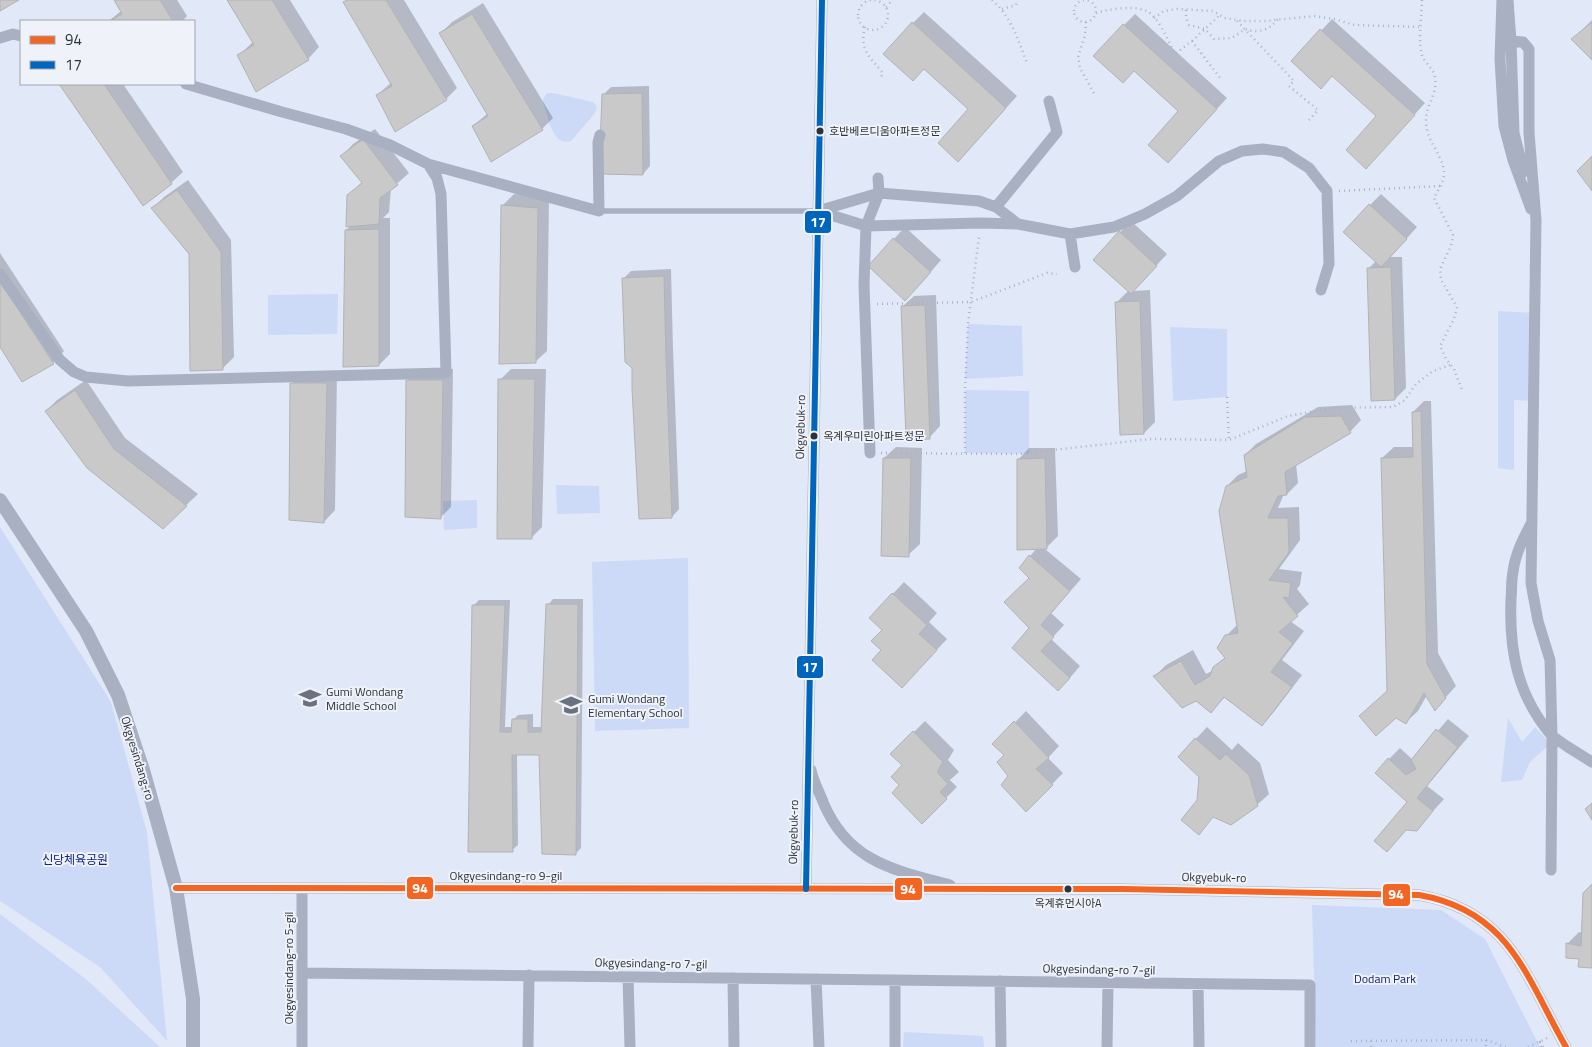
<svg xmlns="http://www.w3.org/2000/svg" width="1592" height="1047" viewBox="0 0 1592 1047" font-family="'Titillium Web','Noto Sans KR',sans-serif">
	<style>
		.green { fill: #ccdaf8 }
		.shadow { fill: #0003 }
		.building { fill: #c9c9c9; stroke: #b2b3b3 }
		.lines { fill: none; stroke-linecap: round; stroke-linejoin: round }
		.path { stroke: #adb3c2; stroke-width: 2.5; stroke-dasharray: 1 4; stroke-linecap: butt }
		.service { stroke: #a8b0c2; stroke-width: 5.5 }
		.minor { stroke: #a8b0c2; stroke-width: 11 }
		.tertiary { stroke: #a8b0c2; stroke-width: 14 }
		.bus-1-casing { stroke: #eff2f8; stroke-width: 10 }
		.bus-2-casing { stroke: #eff2f8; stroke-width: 10 }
		.bus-1 { stroke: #f26522; stroke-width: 6 }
		.bus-2 { stroke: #0065bd; stroke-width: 6 }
		.bus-dot { fill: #2c323e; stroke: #eff2f8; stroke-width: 2 }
		.labels { text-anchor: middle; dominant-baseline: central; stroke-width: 4; stroke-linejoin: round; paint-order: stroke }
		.bus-label { font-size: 11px; fill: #2c323e; stroke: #eff2f8; text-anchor: start }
		.street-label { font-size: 12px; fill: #2c323e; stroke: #eff2f8 }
		.poi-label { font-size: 12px; fill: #2c323e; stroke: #eff2f8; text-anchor: start }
		.park-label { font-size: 12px; fill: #0e2382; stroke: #eff2f8 }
		.line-badge { stroke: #eff2f8; stroke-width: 2 }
		.badge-label { font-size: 14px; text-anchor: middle; font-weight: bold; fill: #fff }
	</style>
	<rect width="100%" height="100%" fill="#e1e8f7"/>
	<!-- green -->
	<path class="green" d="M547 93H553L593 102 597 107 595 113 571 141C552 147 548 116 543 103V99Z
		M338 294 337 334 268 335V295Z
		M1498 311 1535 313 1534 401 1514 400V470L1498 468Z
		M968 324 1022 326 1023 376 965 379Z
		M1170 327 1227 329V397L1173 401Z
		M965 390 1029 391V454L965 453Z
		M556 485 599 486 600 513 557 514Z
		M477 500V528L444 530 443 501Z
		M0 527 111 702 147 832 167 1041 100 967 0 901Z
		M688 558 689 728 595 731 592 562Z
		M1508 718 1522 742 1535 727 1548 741V746L1530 762 1522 780 1501 782Z
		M1312 905 1441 910 1485 939 1540 1047H1316Z
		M0 914 87 980 160 1047H0Z
		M904 1032 983 1036 984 1047H903Z"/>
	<!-- shadow -->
	<path class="shadow" d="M115 0H177L187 16 182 21H109L122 10Z
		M229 0H290L319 47 308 59 239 55 253 42Z
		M347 0H404L457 88 446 99 377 95 392 82Z
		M483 3 553 118 542 129 473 126 488 113 441 33 452 22Z
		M924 12 1017 96 969 149 970 109 913 23Z
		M1135 14 1227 98 1179 150 1180 111 1124 25Z
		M1332 19 1425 103 1377 156 1378 116 1333 75 1321 87 1293 61Z
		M1592 20V58L1573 39Z
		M61 84H123L183 172 171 183 143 204Z
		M649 86 650 166 643 174 603 95 611 87Z
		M375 129 409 173 391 189 389 212 383 218H390V354L379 365 346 230 352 225 348 196 363 181 342 156 353 144Z
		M188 180 231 240 234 357 223 368 190 254 153 208 164 197Z
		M514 194 549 197 547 351 535 362 503 205Z
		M1381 194 1417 227 1390 257H1402L1406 388 1395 399 1368 269 1376 261 1370 205Z
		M1131 221 1167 254 1133 291 1150 290 1155 422 1144 433 1117 302 1129 290 1120 232Z
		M905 227 941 260 917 288 869 266Z
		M0 253 64 351 53 363 0 345Z
		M671 269 673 349 679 509 672 517 633 367 623 279 631 271Z
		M936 295 940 426 929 438 902 307 914 296Z
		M419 369H453L451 507 440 518 408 380Z
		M511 369H546L542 527 531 538 500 380Z
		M303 372H337L335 510 324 522 292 384Z
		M86 380 125 438 198 494 163 527 46 411 57 400Z
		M1424 401H1431L1438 653 1456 686 1435 709 1427 695 1418 711 1406 722 1388 690 1382 458 1394 447H1414L1413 412Z
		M1352 405 1361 420 1350 432 1296 464 1298 483 1287 494H1284L1278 508 1299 507 1300 540 1279 569 1302 572 1300 585 1297 589 1309 604 1290 621 1304 631 1282 660 1302 675 1273 713 1262 725 1225 697 1211 711 1196 700 1155 676 1166 665 1193 650 1206 674 1214 670 1225 657 1226 636 1238 624 1227 486 1238 475 1247 471 1245 455 1256 444 1318 407Z
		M896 447 922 448 920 544 908 555 884 458Z
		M1029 448H1055L1058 536 1045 549 1081 579 1051 613 1064 625 1051 639 1080 666 1069 679 1014 648 1030 628V556L1037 548 1018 460Z
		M904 582 937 613 929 622 947 639 913 675 883 650 884 630 870 618Z
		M553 599H583L581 848 576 853 540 753 517 754 518 845 512 850 473 606 479 600H510L505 727H513V720L518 715 533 714V727H542L548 605Z
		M1026 711 1059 746 1048 758 1063 773 1026 811 1006 755 994 744Z
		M1448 719 1469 736 1427 786 1444 799 1416 830 1407 829 1387 850 1409 802 1389 759 1400 748 1413 760Z
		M925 721 954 750 948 760 959 772 950 780 957 787 922 822 901 785 904 765 892 754Z
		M1207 727 1232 750 1238 743 1260 763 1269 794 1257 805 1214 816 1199 833 1198 800 1201 776 1179 757Z
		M1592 886V967L1580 957H1568V943L1579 932 1583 933Z"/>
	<!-- building -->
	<path class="building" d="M0 0H19L0 11Z
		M114 0H160L173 21H109L122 14Z
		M227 0H272L309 60 256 92 237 55 254 45Z
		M347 0H386L447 100 395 132 376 95 392 86 343 2Z
		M472 14 543 130 491 162 472 126 488 116 439 33Z
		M912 22 1006 108 958 162 938 143 968 109 924 69 913 81 883 54Z
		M1591 23H1592V60L1571 39Z
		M1123 24 1217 109 1168 163 1148 145 1178 111 1134 71 1123 83 1093 56Z
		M1320 29 1415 115 1366 169 1346 150 1376 116 1332 76 1321 89 1291 61Z
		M59 84H104L172 184 143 206Z
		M642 93 643 175 599 174 602 94Z
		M363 139 398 185 380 198 379 224 346 227 347 195 362 183 340 156Z
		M1592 156V191L1577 171Z
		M177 190 221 252 223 370 190 371 189 254 151 208Z
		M1369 204 1407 239 1381 267 1343 232Z
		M501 205 538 208 536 363 499 364Z
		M379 229V366L343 367 345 230Z
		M1119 231 1157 266 1131 294 1093 260Z
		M893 238 931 272 905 301 868 266Z
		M1391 267 1395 400 1371 401 1367 268Z
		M664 276 666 358 672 518 639 519 632 389V368L625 362 622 278Z
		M0 281 54 364 22 382 0 347Z
		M1140 301 1144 434 1120 435 1115 302Z
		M925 305 930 439 906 440 901 306Z
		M498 379H535L532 539H497Z
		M406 380H443L441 519 405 517Z
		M290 383H327L324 523 289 520Z
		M75 390 114 449 187 506 163 529 87 468 45 411Z
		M1421 411 1427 664 1446 698 1435 711 1424 693 1406 724 1396 718 1376 736 1359 716 1387 691 1381 458 1413 457 1412 412Z
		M1341 416 1351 433 1285 472 1287 495 1278 496 1268 518H1288L1289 552 1269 580 1291 583 1289 598 1283 597 1298 616 1279 632 1293 643 1271 672 1292 687 1262 726 1224 697 1211 713 1196 701 1182 708 1153 676 1181 661 1195 685 1210 676 1213 667 1225 658 1217 648 1225 635 1238 633 1219 511 1226 486 1247 477 1244 455 1305 417Z
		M883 458H911L909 557 881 556Z
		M1045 458 1047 549 1017 550V459Z
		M1029 555 1070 591 1041 625 1054 637 1041 651 1070 678 1058 691 1012 648 1029 628 1004 602 1029 578 1019 568Z
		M892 593 927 625 919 634 937 650 902 688 872 660 881 650 871 641 882 630 869 618Z
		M546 604H578L576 855 542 854 539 755H512L513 852H468L472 605H505L500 732H511L512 719H528V732H541Z
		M1014 721 1049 758 1036 769 1053 785 1026 812 1001 785 1008 776 997 762 1004 755 992 744Z
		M1436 729 1458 747 1417 798 1433 811 1417 831 1406 830 1387 852 1374 841 1407 802 1375 773 1388 758 1406 775 1416 769 1411 760Z
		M913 731 943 762 937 772 948 784 940 792 947 799 922 824 892 793 899 785 891 777 902 765 890 754Z
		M1195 738 1220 760 1226 754 1249 775 1258 806 1231 825 1213 817 1199 835 1181 820 1197 800 1199 777 1178 757Z
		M1592 803V820L1585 809Z
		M1592 884V968L1578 967 1579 959 1566 958V943L1581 946 1583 893Z"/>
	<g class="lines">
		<!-- path -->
		<path class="path" d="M992 0C1011 16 1018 40 1027 63H1029
			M1422 0C1422 16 1417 44 1423 58 1427 65 1434 69 1435 78 1438 94 1425 106 1426 122 1426 143 1449 161 1443 180 1441 186 1437 192 1434 198L1453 235 1451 246 1440 269 1441 280 1457 307 1454 319 1440 346 1446 359 1454 369 1462 390
			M1074 11a11 11 0 1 1 22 0a11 11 0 1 1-22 0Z
			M858 15a15 15 0 1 1 30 0a15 15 0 1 1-30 0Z
			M886 7 893 0
			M1002 9 1016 5 1018 0
			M1186 10V18L1189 25 1205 29 1214 39 1232 38 1245 29C1259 34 1269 30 1278 19
			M1096 13C1109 9 1134 5 1147 11 1159 18 1169 42 1175 54L1192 41 1220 78
			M1154 18 1164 11 1177 9 1213 11 1225 18 1243 21H1265L1314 16 1334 19 1355 25 1421 27
			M1237 21 1294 81 1289 86 1318 110 1309 120
			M1086 22 1085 35 1078 57 1080 68 1095 95
			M865 27C859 50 870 57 883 73L881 77
			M1192 41 1220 15
			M1339 191 1440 186
			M877 304 971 302 1047 273 1057 274
			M1227 397 1229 440
			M881 453 1017 454 1151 439 1229 440 1288 416 1334 408 1393 407 1405 400 1416 384 1433 371 1450 365
			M965 453V390L968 324 979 236
			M1486 1040V1047
			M1351 1041 1486 1040 1506 1047
			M1371 1041V1047
			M1528 1047 1547 1038
			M1541 1047 1540 1042 1543 1047"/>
		<!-- service -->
		<path class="service" d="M599 211H818"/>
		<!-- minor -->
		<path class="minor" d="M1502 0 1500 59 1504 126 1513 160 1531 209
			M1508 0 1511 41 1514 133 1524 172
			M0 38 13 34 21 36
			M1511 41 1523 42 1529 49V133L1536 220 1531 583 1538 621 1550 660 1552 736
			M186 84 282 112 346 129 390 145 428 164 599 211 598 142 600 135
			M879 193 979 201 996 207 1018 224 980 223 866 226 818 211Z
			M996 207 1057 132 1049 101
			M1018 224 1070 234 1114 227 1145 214 1177 196 1219 161 1242 151 1263 149 1284 152 1309 168 1327 191 1329 264 1321 290
			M1070 234 1075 267
			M0 274 60 360 74 372 86 377 128 381 446 373 441 194 437 178 428 164
			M870 453 864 285 866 226 879 193 878 178
			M1532 522C1524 537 1515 554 1513 572 1511 581 1512 590 1511 599 1509 651 1517 695 1552 736
			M811 770C813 781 819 791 823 802 848 862 894 870 950 885
			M1551 870 1552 736 1568 747 1592 762
			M176 888 1123 889 1419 895C1510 911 1526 977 1566 1047
			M806 889 822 0
			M302 973 1310 985V1047
			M628 977 630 1047
			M733 978 734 1047
			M816 979 819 1047
			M1000 981 1001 1047
			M1198 984 1199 1047
			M302 1047V888
			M528 1047 529 975
			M895 1047V980
			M1107 1047 1108 983"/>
		<!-- tertiary -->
		<path class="tertiary" d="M0 500 86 631 118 695 143 770 176 888 193 999V1047"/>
		<!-- bus-1 casing -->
		<g class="bus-1-casing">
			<path id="bus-1" d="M176 888 1123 889 1419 895C1510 911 1526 977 1566 1047"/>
		</g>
		<!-- bus-2 casing -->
		<g class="bus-2-casing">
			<path id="bus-2" d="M806 889 822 0"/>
		</g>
		<!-- bus-1 -->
		<use href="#bus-1" class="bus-1"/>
		<!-- bus-2 -->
		<use href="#bus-2" class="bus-2"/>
	</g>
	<!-- icons -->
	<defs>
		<g id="school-bare" transform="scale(1.725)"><path d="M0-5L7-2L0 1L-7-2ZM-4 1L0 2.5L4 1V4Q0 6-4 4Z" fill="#6b727f" stroke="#eff2f8" stroke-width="2.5" paint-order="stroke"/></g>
	</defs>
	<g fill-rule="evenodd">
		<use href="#school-bare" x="310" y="698"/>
		<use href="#school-bare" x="571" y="705"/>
	</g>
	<!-- markers -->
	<g class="bus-dot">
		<circle cx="820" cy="131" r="4.5"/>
		<circle cx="814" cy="436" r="4.5"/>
		<circle cx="1068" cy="889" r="4.5"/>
	</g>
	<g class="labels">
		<!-- bus labels -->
		<g class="bus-label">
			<text x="829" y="131">호반베르디움아파트정문</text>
			<text x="823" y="436">옥계우미린아파트정문</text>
			<text x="1068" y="903" text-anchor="middle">옥계휴먼시아A</text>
		</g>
		<!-- street labels -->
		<g class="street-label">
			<text transform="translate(800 427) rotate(-89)">Okgyebuk-ro</text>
			<text transform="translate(138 758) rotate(73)">Okgyesindang-ro</text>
			<text transform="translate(793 832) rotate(-89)">Okgyebuk-ro</text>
			<text x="506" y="875">Okgyesindang-ro 9-gil</text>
			<text transform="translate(1214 877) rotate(1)">Okgyebuk-ro</text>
			<text transform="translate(651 963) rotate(1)">Okgyesindang-ro 7-gil</text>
			<text transform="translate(288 968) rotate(-90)">Okgyesindang-ro 5-gil</text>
			<text transform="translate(1099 969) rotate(1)">Okgyesindang-ro 7-gil</text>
		</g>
		<!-- poi labels -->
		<g class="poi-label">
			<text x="326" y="691">Gumi Wondang<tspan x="326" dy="14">Middle School</tspan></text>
			<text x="588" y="698">Gumi Wondang<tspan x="588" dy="14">Elementary School</tspan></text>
		</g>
		<!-- park labels -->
		<g class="park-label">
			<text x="75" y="859">신당체육공원</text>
			<text x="1385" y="978">Dodam Park</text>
		</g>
	</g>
	<g class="line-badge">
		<rect x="804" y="210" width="28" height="24" rx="5" fill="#0065bd"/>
		<rect x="796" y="655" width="28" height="24" rx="5" fill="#0065bd"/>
		<rect x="406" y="876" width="28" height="24" rx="5" fill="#f26522"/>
		<rect x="894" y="877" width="29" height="24" rx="5" fill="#f26522"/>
		<rect x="1382" y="883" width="29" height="24" rx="5" fill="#f26522"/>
	</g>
	<g class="badge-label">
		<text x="818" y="227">17</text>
		<text x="810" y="672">17</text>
		<text x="420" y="893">94</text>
		<text x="908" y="894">94</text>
		<text x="1396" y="899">94</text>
	</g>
	<!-- legend -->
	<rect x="20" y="20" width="175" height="65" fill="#eff2f8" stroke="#a1a5ae"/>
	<rect x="30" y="36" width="25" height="8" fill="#f26522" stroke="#a1a5ae"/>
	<text x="65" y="45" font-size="15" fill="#2c323e">94</text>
	<rect x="30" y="61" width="25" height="8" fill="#0065bd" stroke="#a1a5ae"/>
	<text x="65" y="70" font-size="15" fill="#2c323e">17</text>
</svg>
